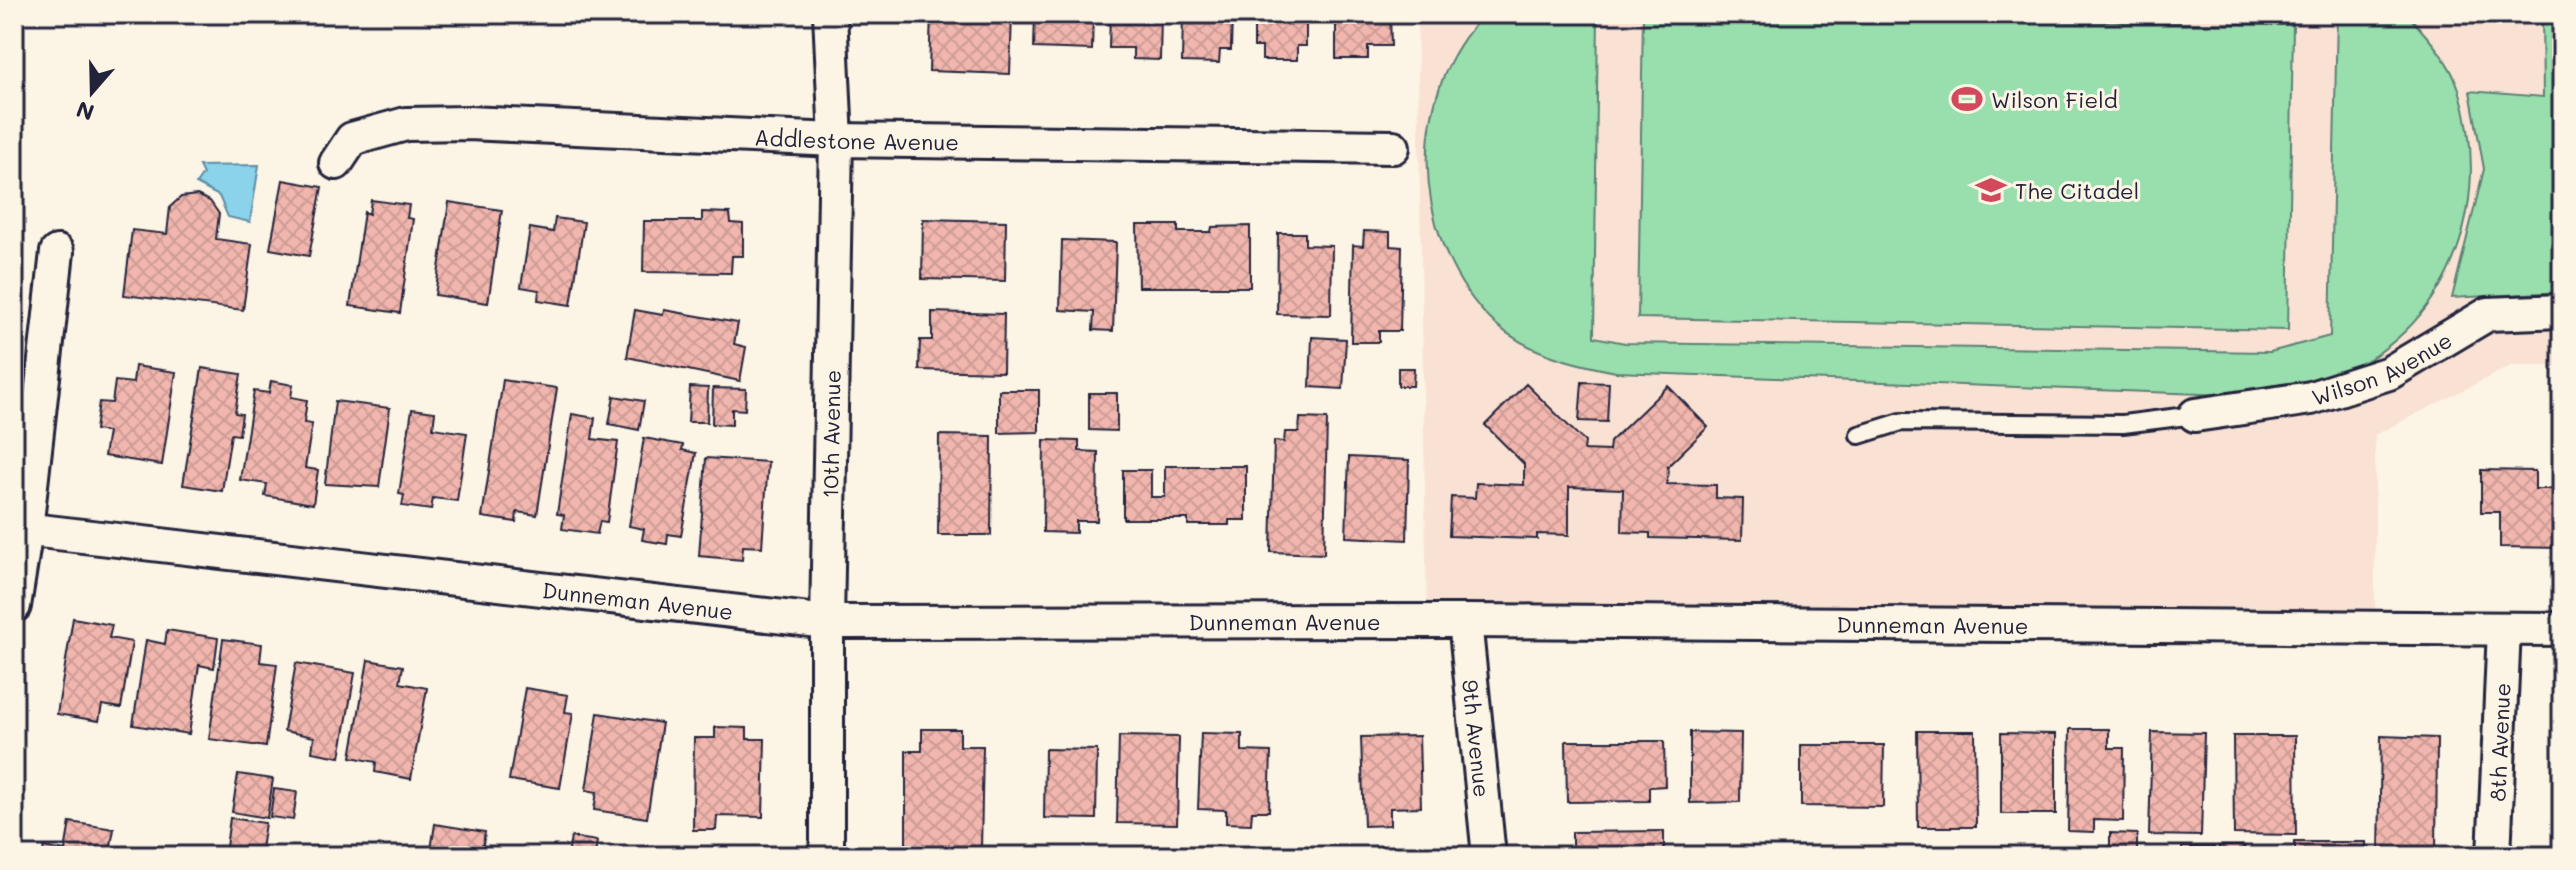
<svg xmlns="http://www.w3.org/2000/svg" width="2576" height="870" viewBox="0 0 2576 870" font-family="Mali,sans-serif">
	<style>
		.built { fill: #f9e2d4 }
		.pitch { fill: #98dfad; stroke: #5d8074; stroke-width: 2 }
		.water { fill: #8ad3eb; stroke: #608ca5; stroke-width: 2 }
		.building { fill: url(#building-cross-hatch); stroke: #22223b; stroke-width: 2 }
		.lines { fill: none; stroke-linecap: round; stroke-linejoin: round }
		.service-casing { stroke: #22223b; stroke-width: 22 }
		.minor-casing { stroke: #22223b; stroke-width: 38 }
		.service { stroke: #fcf5e5; stroke-width: 16 }
		.minor { stroke: #fcf5e5; stroke-width: 32 }
		.labels { text-anchor: middle; dominant-baseline: central; stroke-width: 6; stroke-linejoin: round; paint-order: stroke }
		.poi-label { font-size: 22px; fill: #22223b; stroke: #fcf5e5; text-anchor: start }
		.street-label { font-size: 22px; fill: #22223b; stroke: #fcf5e5 }
	</style>
	<defs>
		<pattern id="building-cross-hatch" width="8" height="8" patternUnits="userSpaceOnUse" patternTransform="scale(2)"><rect width="8" height="8" fill="#f1b6ad"/><path d="M0 0l8 8M0 8l8-8" fill="none" stroke="#ce9c96"/></pattern>
	</defs>
	<rect width="100%" height="100%" fill="#fcf5e5"/>
	<filter id="ink" filterUnits="userSpaceOnUse"><feTurbulence type="fractalNoise" baseFrequency=".0125" numOctaves="2"/><feDisplacementMap in="SourceGraphic" scale="16" xChannelSelector="R" yChannelSelector="G"/><feConvolveMatrix kernelMatrix="1 2 1 2 8 2 1 2 1" color-interpolation-filters="sRGB"/></filter>
	<g filter="url(#ink)">
		<!-- built -->
		<path class="built" d="M1417 14H2562V366H2511L2375 435V628L1427 621Z"/>
		<!-- pitch -->
		<path class="pitch" d="M1485 14H1598L1594 337 1625 343 2270 352 2330 336 2337 14H2407C2426 35 2450 61 2459 89 2495 207 2449 334 2329 379 2316 384 2302 392 2289 393 2269 396 2247 395 2228 395L1616 372C1569 363 1519 351 1485 314 1411 233 1406 93 1485 14Z
			M1643 14 2293 25 2288 330 1638 318Z
			M2542 14H2562V292L2452 298 2484 169 2470 91 2543 97Z"/>
		<!-- water -->
		<path class="water" d="M259 165 250 222 228 217 219 196 196 184 203 174 199 166Z"/>
		<!-- building -->
		<path class="building" d="M931 14H1012L1010 74 929 71Z
			M1035 14H1093L1092 50 1034 48Z
			M1110 14H1161L1160 60 1133 59V48H1109Z
			M1183 14H1232L1231 50H1220L1219 63 1182 62Z
			M1254 14H1306V46H1297V60H1262V47H1254Z
			M1336 14H1390L1391 46H1368V59H1336Z
			M283 180 322 187 309 256 270 249Z
			M197 195 210 201 219 214 216 239 252 244 243 310 124 295 132 230 167 234 170 207 181 197Z
			M371 200 409 205 407 218 413 219 400 313 350 306 364 212 369 214Z
			M449 202 502 210 488 303 435 295Z
			M702 212 730 213 731 223 743 224V256H732L731 273 643 272 644 221H702Z
			M555 218 584 222 571 305 538 300 539 290 521 287 530 228 553 232Z
			M923 219 1006 221 1005 281 922 279Z
			M1137 225H1178V232H1211L1212 227 1250 226V287H1138Z
			M1364 231 1390 232V246L1402 247 1400 331H1379V342H1351L1353 245 1363 246Z
			M1278 233H1305V245L1332 246 1331 315 1277 314Z
			M1062 240 1116 242 1113 331 1093 330 1094 312 1060 310Z
			M635 310 663 315 664 310 738 323 734 344 746 347 740 381 627 357Z
			M932 312 1004 314 1003 372 919 370 920 340H932Z
			M1312 337 1346 339 1343 389 1310 387Z
			M135 366 176 372 162 465 104 456 108 432 95 430 99 402 112 403 115 381 133 383Z
			M202 368 241 374 235 413 242 414 239 435 231 434 222 491 183 485Z
			M1398 368H1414L1413 386H1398Z
			M503 380 557 388 537 515 517 512 516 522 482 517Z
			M271 381 293 385 291 397 307 400 304 423 312 424 305 468 318 470 313 504 265 496 267 484 240 480 254 391 269 393Z
			M1582 382 1609 383 1607 422 1579 421Z
			M1526 384 1585 442 1584 450 1609 451 1610 442 1668 386 1708 427 1668 466 1667 484 1716 485V498L1743 499 1742 540 1650 538V533L1622 532 1623 489 1569 487V535L1537 534V539L1449 536 1451 497 1475 498 1476 483 1524 485V464L1485 425Z
			M690 387 708 388 707 422H688Z
			M713 388 746 389 745 410 732 409V425L712 424Z
			M999 390H1039V432L999 433Z
			M1089 393H1117V431L1089 430Z
			M614 396 644 401 639 430 609 424Z
			M335 401 390 408 379 487 325 484Z
			M412 409 435 412 433 428 467 433 457 501 433 498 431 510 402 506 404 495 399 494Z
			M572 414 595 418 592 439 618 442 607 522 600 521 597 534 562 529 564 515 557 514Z
			M1300 418 1327 419 1324 554 1271 552 1274 441 1284 442 1285 432H1299Z
			M939 435 992 436 991 535H938Z
			M644 438 683 445 682 450 696 453 681 536 668 534 667 544 642 540 644 529 629 526Z
			M1044 440 1079 441V451L1098 452 1097 521H1076V533L1043 532Z
			M1349 457 1409 460 1407 540 1346 537Z
			M706 458 768 462 762 547 743 546 742 560 699 556Z
			M1165 466H1246V520H1229V525H1188V519H1123V470H1151V497H1165Z
			M2481 470 2535 471V489H2562V548L2500 547V512H2481Z
			M73 618 112 625 109 638 132 642 121 708 102 705 99 721 57 714Z
			M167 630 218 638 214 668 199 665 189 734 133 725 146 640 165 644Z
			M223 639 262 644 260 662 277 664 266 747 209 739Z
			M368 660 403 666 400 683 427 688 411 779 375 772 376 762 351 757Z
			M296 663 355 673 340 757 312 752 314 737 284 731Z
			M525 688 568 695 565 712 573 713 560 788 509 780Z
			M598 713 662 723 647 818 594 810 597 792 586 790Z
			M715 727 747 728V739H765L763 817 717 816 716 830H693L694 738H715Z
			M922 729H960V746H983L981 850 906 849V751H922Z
			M2070 729H2109V748H2124L2123 821 2094 820V832L2068 831Z
			M1917 731H1975L1976 827H1918Z
			M1690 732 1741 733 1740 802 1690 803Z
			M2152 732 2204 733 2201 836 2149 835Z
			M1201 733 1242 734V751L1271 752 1269 811H1252L1251 824 1226 823V810L1198 809Z
			M2001 733 2056 734V814H2001Z
			M1119 736 1179 737 1177 824 1117 823Z
			M1419 736 1421 807 1390 808V825L1364 826 1361 737Z
			M2233 736H2295L2296 835 2234 834Z
			M2381 736 2437 738 2436 856H2379Z
			M1566 741H1664L1665 786 1649 787V801L1567 802Z
			M1801 745H1884L1883 807 1801 806Z
			M1045 749 1097 750 1096 819 1044 818Z
			M238 774 273 779 267 818 232 812Z
			M274 789 297 792 293 820 270 817Z
			M230 818 265 823 260 856 225 854Z
			M70 822 114 829 109 856H42L44 847 65 851Z
			M435 824 485 832 481 856H430Z
			M1664 831V856H1572V832Z
			M2110 833 2137 834V856H2110Z
			M571 837 597 841 595 856H568Z
			M2295 842H2366L2367 856H2295Z
			M2219 846H2245V856H2219Z
			M2182 847H2214V856H2182Z
			M679 848 724 849V856H678Z
			M1291 848V856H1245V849Z"/>
		<g class="lines">
			<!-- service casing -->
			<g class="service-casing">
				<path id="service" d="M1859 435 1901 422 2123 424 2195 415"/>
			</g>
			<!-- minor casing -->
			<g class="minor-casing">
				<g id="minor">
					<path id="s1" d="M336 163 352 139 406 124 468 123 836 140 1393 147"/>
					<path id="s2" d="M2195 415 2311 398 2389 373 2488 314 2562 311"/>
					<path id="s3" d="M14 528 827 622 1465 621 2562 629"/>
					<path d="M14 606 26 530 57 252"/>
					<path id="s4" d="M1465 621 1489 856"/>
					<path id="s5" d="M827 856V622L836 140 830 14"/>
					<path id="s6" d="M2494 856 2504 629"/>
				</g>
			</g>
			<!-- service -->
			<use href="#service" class="service"/>
			<!-- minor -->
			<use href="#minor" class="minor"/>
		</g>
	</g>
	<!-- icons -->
	<defs>
		<g id="stadium-bare" transform="scale(2.4)"><path d="M0-5a6.5 5 0 1 0 0 10a6.5 5 0 1 0 0-10ZM-3.5-1.8h7v3.6h-7Z" fill="#d1495b" stroke="#fcf5e5" stroke-width="2.5" paint-order="stroke"/></g>
		<g id="university-bare" transform="scale(2.4)"><path d="M0-5L7-2L0 1L-7-2ZM-4 1L0 2.5L4 1V4Q0 6-4 4Z" fill="#d1495b" stroke="#fcf5e5" stroke-width="2.5" paint-order="stroke"/></g>
	</defs>
	<g fill-rule="evenodd">
		<use href="#stadium-bare" x="1967" y="99"/>
		<use href="#university-bare" x="1991" y="190"/>
	</g>
	<g class="labels">
		<!-- poi labels -->
		<g class="poi-label">
			<text x="1991" y="99">Wilson Field</text>
			<text x="2015" y="190">The Citadel</text>
		</g>
		<!-- street labels -->
		<g class="street-label">
			<text stroke="none"><textPath href="#s1" startOffset="536">Addlestone Avenue</textPath></text>
			<text stroke="none"><textPath href="#s2" startOffset="194">Wilson Avenue</textPath></text>
			<text stroke="none"><textPath href="#s5" startOffset="422">10th Avenue</textPath></text>
			<text stroke="none"><textPath href="#s3" startOffset="628">Dunneman Avenue</textPath></text>
			<text stroke="none"><textPath href="#s3" startOffset="1276">Dunneman Avenue</textPath></text>
			<text stroke="none"><textPath href="#s3" startOffset="1924">Dunneman Avenue</textPath></text>
			<text stroke="none"><textPath href="#s4" startOffset="118">9th Avenue</textPath></text>
			<text stroke="none"><textPath href="#s6" startOffset="114">8th Avenue</textPath></text>
		</g>
	</g>
	<!-- margin -->
	<rect width="2576" height="870" fill="none" stroke="#fcf5e5" stroke-width="48"/>
	<rect x="24" y="24" width="2528" height="822" fill="none" stroke="#22223b" stroke-width="3" filter="url(#ink)"/>
	<!-- north arrow -->
	<g transform="translate(92 92) rotate(200)" stroke="#fcf5e5" stroke-width="6" paint-order="stroke">
	<path d="M0-6L14 30L0 20L-14 30Z" fill="#22223b"/>
	<text y="-12" font-size="22" font-weight="bold" text-anchor="middle" fill="#22223b">N</text>
	</g>
</svg>
